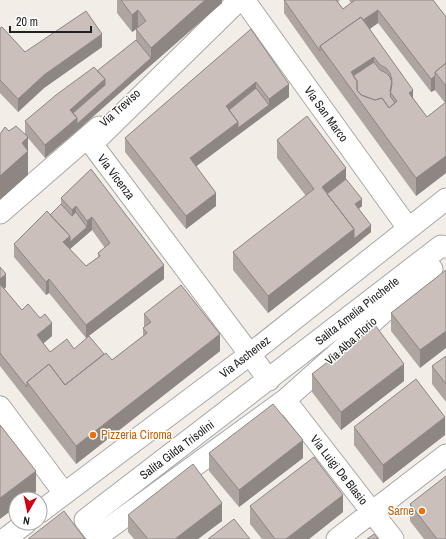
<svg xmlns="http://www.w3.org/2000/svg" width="446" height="539" viewBox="0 0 446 539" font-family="'Archivo Narrow',sans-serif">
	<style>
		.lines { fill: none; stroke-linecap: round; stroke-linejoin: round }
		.minor-casing { stroke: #a8a8a8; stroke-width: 23 }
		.minor { stroke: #fff; stroke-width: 21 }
		.wall { fill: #aea4a0; fill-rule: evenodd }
		.shaded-wall { fill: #8d8682 }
		.building { fill: #cabfba; stroke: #8d8682; fill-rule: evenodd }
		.food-dot { fill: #e8710a; stroke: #fff; stroke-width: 1.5 }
		.labels { text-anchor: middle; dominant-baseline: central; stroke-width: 3; stroke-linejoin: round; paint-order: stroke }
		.street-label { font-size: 12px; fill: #212121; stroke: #fff }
		.food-label { font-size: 12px; fill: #c56008; stroke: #fff; text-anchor: start }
	</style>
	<rect width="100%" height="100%" fill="#f2ede7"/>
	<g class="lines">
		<!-- minor casing -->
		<g class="minor-casing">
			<path id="minor" d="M239 0 92 144 269 380
				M244 0 408 228
				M0 213 99 127
				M285 400 393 539
				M0 407 64 493
				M40 512 249 355 446 199
				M98 536 285 400 432 269
				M5 539 26 523
				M100 539 85 520 441 246 446 247
				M337 539 446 455"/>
		</g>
		<!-- minor -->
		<use href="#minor" class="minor"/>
	</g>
	<!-- wall -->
	<path class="wall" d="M117 0H222V3L45 158 28 138V175L9 131 25 134V121L97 71 136 40V29L138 28 132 32 117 13Z
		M284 0H340L338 2 343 9 351 3 349 0H433L446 17 445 103 435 90 431 92 378 23 370 29 413 98 427 117 446 102V173L416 196 320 64 284 13Z
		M0 28 25 52 102 47 44 88 18 112 0 93Z
		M251 29 289 97 196 166 216 206 186 229 125 152V138Z
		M277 140 346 179 362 206 359 209 371 232 268 313 233 270V252L306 196 277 158Z
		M91 169 164 279 86 338 49 293 46 295 14 257V244L50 215 61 204V198ZM92 230 105 248 98 253V257L86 266 70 249Z
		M0 267 6 287 4 289 22 310 52 336 43 343 50 352 74 349 104 354 112 360 143 336V328L144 327V314L220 351 76 464 0 366Z
		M446 270 420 368 391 331V313Z
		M446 356V402L432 384V366Z
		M312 374 404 381 341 430 312 392Z
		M354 427 445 435 383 483 354 445Z
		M209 453 303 458 239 507 209 471Z
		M410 504 446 539H424L410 521Z
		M250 506 343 512 309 539H262L250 524Z
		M128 515 222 521 198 539H134L128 532Z"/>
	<!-- shaded-wall -->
	<path class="shaded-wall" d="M205 0H222V3L151 65V48Z
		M138 10V28L132 32V15Z
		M378 10V23L328 58 322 49Z
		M102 34V47L44 88 18 112V99L44 75Z
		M374 57V75L357 86 351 72Z
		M151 58V65L77 131V124Z
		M435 76V90L431 92V79Z
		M105 79V92L73 120 70 110Z
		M256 82V95L229 116 226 106Z
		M289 84V97L190 171V158L238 122 269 105V99Z
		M446 84V102L445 103V85Z
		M413 90V107L409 93Z
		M77 118V131L45 158V145Z
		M28 137V175L0 200V176L22 143Z
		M446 156V173L416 196V178Z
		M346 168V186L326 202 322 187Z
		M216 193V206L186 229V216Z
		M362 199V206L355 211V204Z
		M76 206V220L72 223V210Z
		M92 217V230L70 249V242L87 227V221Z
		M371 225V232L354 246V239Z
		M354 229V246L268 313V296Z
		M70 236V249L63 242Z
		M164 265V279L86 338V325Z
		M6 274V287L0 292V279Z
		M49 279V293L46 295V282Z
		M52 323V336L37 349V335Z
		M446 331V348L420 368V350Z
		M220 334V351L76 464V446Z
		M404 364V381L341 430V412Z
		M445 417V435L383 483V465Z
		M303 440V458L239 507V490Z
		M36 471V492L27 499H16V507L0 519V498Z
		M343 495V512L309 539H286Z
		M222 503V521L198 539H175Z"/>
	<!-- building -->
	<path class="building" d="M121 0H205L151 48 136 29 146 21 138 10 132 15Z
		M284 0H336L343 9 355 0H433L446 17V63L435 72V76L431 79 378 10 363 20 361 17 320 46V51Z
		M86 11 102 34 44 75 18 99 0 80V28L2 27 25 52Z
		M361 17 413 90 409 93 427 117 446 102V156L416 178 320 46ZM374 57 380 65 386 68 390 73 392 80 390 92 397 101 389 108 382 98 375 100 361 95 357 90V81L351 72Z
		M251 29 289 84 269 99 256 82 226 106 238 122 190 158 216 193 186 216 125 138Z
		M136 40 151 58 77 124V118L73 113 105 85V79L97 71Z
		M374 62 380 70 386 73 390 77 392 83 390 96 395 103 389 108 382 98 375 100 361 95 357 90V81L353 76Z
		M446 63V84L445 85 435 72Z
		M94 67 105 79 70 110 77 118 45 145 25 121 56 95Z
		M256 88 269 105 238 128V122L229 110Z
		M307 116 346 168 322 187 354 229 268 296 233 252 314 189 277 140Z
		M16 126 28 137 22 143 28 151 0 176V134L5 127 9 131Z
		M91 169 164 265 86 325 49 279 46 282 14 244 47 211 70 236 63 242 86 266 100 256 98 253 110 243 92 217 87 221 76 206 72 210 61 198Z
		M346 179 362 199 355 204 371 225 354 239V229L327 194Z
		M61 204 72 216 76 212 87 227 70 242V236L50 215Z
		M0 267 6 274 0 279Z
		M446 270V331L420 350 391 313Z
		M0 284 22 310 28 304 40 318 45 314 52 323 37 335 50 352 67 339 74 349 89 336 104 354 65 385 49 364 27 382V387L0 353Z
		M181 285 220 334 76 446 27 382 49 364 65 385 106 353 112 360 147 333 143 328 151 322 144 314Z
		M375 325 404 364 341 412 312 374Z
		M446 356V384L432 366Z
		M416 379 445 417 383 465 354 427Z
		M273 404 303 440 239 490 209 453Z
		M0 425 36 471 0 498Z
		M314 457 343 495 286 539H275L250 506Z
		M193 464 222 503 175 539H148L128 515Z
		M446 476V539H437L410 504Z
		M64 511 85 539H28Z
		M234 519 250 539H208Z
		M374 534 378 539H367Z"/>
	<!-- markers -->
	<g class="food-dot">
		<circle cx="93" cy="435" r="4"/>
		<circle cx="422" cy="511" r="4"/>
	</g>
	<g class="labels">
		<!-- street labels -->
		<g class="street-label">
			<text transform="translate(120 108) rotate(-42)">Via Treviso</text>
			<text transform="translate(326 114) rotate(54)">Via San Marco</text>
			<text transform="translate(116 177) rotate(53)">Via Vicenza</text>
			<text transform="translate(357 311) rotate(-38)">Salita Amelia Pincherle</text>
			<text transform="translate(351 341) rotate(-42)">Via Alba Florio</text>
			<text transform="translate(245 357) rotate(-38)">Via Aschenez</text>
			<text transform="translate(177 450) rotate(-37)">Salita Gilda Trisolini</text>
			<text transform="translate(339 470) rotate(52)">Via Luigi De Blasio</text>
		</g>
		<!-- food labels -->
		<g class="food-label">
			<text x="101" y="435">Pizzeria Ciroma</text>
			<text x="414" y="511" text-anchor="end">Sarne</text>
		</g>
	</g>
	<!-- north arrow -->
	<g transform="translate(28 511) rotate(189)"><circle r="19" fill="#ffffff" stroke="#a6a6a6"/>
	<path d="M0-3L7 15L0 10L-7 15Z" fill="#d20012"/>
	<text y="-6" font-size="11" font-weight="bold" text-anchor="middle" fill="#212121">N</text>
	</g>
	<!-- scale -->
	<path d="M10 26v6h81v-6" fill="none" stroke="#212121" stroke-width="2"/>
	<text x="16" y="26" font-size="12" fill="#212121" stroke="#ffffff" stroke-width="3" paint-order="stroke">20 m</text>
</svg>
